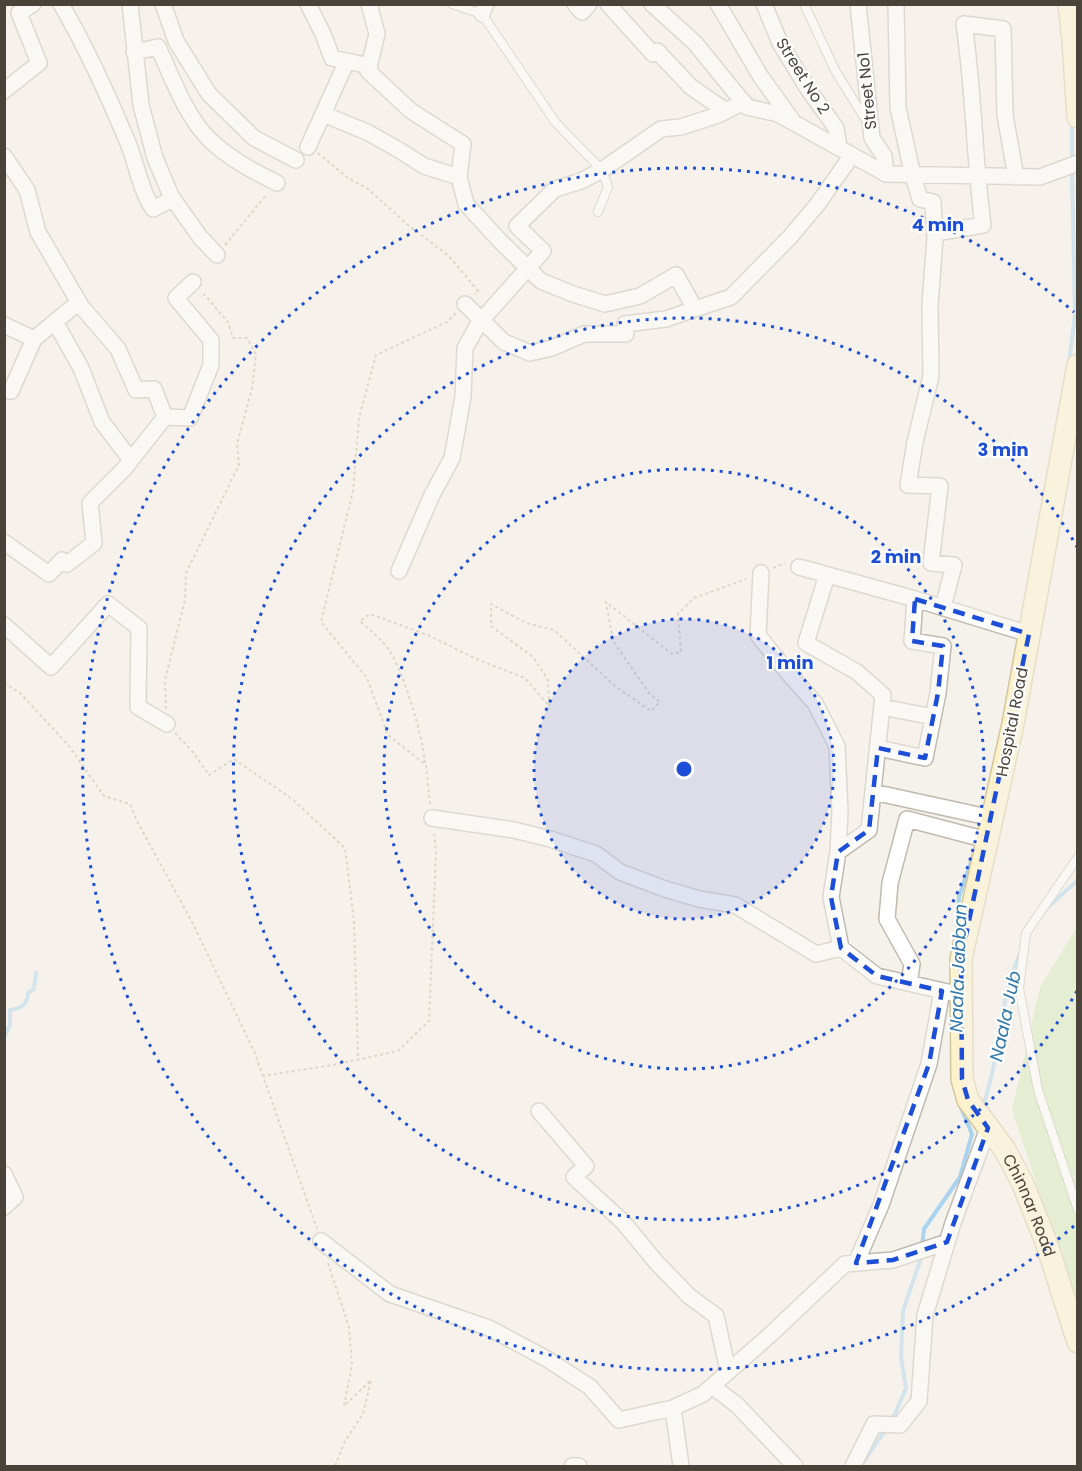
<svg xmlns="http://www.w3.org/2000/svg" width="1082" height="1471" viewBox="0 0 1082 1471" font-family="Poppins,sans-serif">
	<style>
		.green { fill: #d1e8b6 }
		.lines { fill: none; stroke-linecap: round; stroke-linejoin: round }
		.stream { stroke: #aad3ef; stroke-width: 4 }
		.service-casing { stroke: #c1baae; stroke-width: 10 }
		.minor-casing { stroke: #c1baae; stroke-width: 18 }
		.secondary-casing { stroke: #d4c69c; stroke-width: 24 }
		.path { stroke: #c2b69f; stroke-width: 2; stroke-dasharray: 3 3; stroke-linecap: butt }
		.service { stroke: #fff; stroke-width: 8 }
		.minor { stroke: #fff; stroke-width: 15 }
		.secondary { stroke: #fdf2cd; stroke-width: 21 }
		.marked { fill: none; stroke: #1d4ed8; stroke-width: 4.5; stroke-dasharray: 12 8; stroke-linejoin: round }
		.ring { fill: none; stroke: #1d4ed8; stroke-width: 3; stroke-dasharray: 3 6 }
		.labels { text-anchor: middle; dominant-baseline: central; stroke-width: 4.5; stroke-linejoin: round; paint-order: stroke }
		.street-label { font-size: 16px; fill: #4a4339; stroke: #fff }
		.water-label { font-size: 18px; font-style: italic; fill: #3178ac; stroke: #fff }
		.centre { fill: #1d4ed8; stroke: #fff; stroke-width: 3 }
		.ring-label { font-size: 18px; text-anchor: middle; font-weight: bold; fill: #1d4ed8; stroke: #fff; stroke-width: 4.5; stroke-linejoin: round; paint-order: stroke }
	</style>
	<rect width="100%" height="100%" fill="#f5f2eb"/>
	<!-- green -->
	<path class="green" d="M1077 927V1307L1012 1110 1040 987Z"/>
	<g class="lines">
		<!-- stream -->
		<path class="stream" d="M1072 122V162
			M1069 363 1075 315 1072 170
			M1047 908 1078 880
			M957 930 959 897 975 850
			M4 1037 10 1025V1010C22 1008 27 1005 28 993L34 989 36 973
			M982 1108C1001 1059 998 996 1022 950
			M922 1247 924 1229 960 1177 972 1134 960 1105
			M892 1421 906 1388 901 1357 903 1311 922 1255
			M861 1466 886 1429"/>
		<!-- service casing -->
		<g class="service-casing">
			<path id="service" d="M452 4 482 14 556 123 602 170 608 187 598 212
				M804 4 836 72 867 122
				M1078 857 1026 933 1019 988 1038 1090 1078 1210"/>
		</g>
		<!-- minor casing -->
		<g class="minor-casing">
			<path id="minor" d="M61 4C87 49 108 95 128 143 137 165 140 189 153 209L172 199
				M130 4 141 105 155 158 171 196 200 237 217 255
				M163 4 176 41 209 94 254 138 296 160
				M308 4 323 34 332 58 370 66
				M369 4 377 34 368 71 411 111 463 144 459 177 466 204 501 242 541 281 573 294 605 304 640 296 676 275 695 309 731 297 790 237 817 205 852 155
				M575 4 582 12 589 4
				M608 4 653 54 657 51 691 87 726 111
				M652 4 695 43 747 107 778 114 886 174 1040 177 1078 163
				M718 4 761 77 792 120
				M764 4 780 43 808 89 836 128 839 147
				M858 4 872 138 884 156 886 174
				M896 4 898 108 913 176 920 199 933 202 935 238 930 305 931 376 915 442 908 485 940 486 931 563 954 565 943 607
				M482 14 486 4
				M134 52 158 47C172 77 186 117 210 140 230 159 253 171 277 183
				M4 91 39 63 19 13 33 4
				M323 114 367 132 399 150 424 166 459 177
				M308 147 347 61
				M4 156 27 190 38 232 81 306 118 349 136 390 154 389 165 417 190 418 211 365V340L176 298 193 282
				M935 233 983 225C974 158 974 91 964 24L1003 29 1005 115 1016 177
				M465 304 504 342 530 353 552 348 584 334H626L625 324 666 319 695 309
				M55 322 81 368 102 422 131 460
				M4 325 34 339 79 302
				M4 390 11 391 34 339
				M4 542 49 574 62 560 67 564 94 543 90 503 124 469 165 417
				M799 567 915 599 1029 634
				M399 571 432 495 452 458 463 397 465 348 479 323 543 251 517 226 555 189 581 181 602 170 661 129 681 127 718 115 744 102
				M761 573 758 635 789 674 815 703 837 746 840 811 838 852
				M827 575 806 643 857 672 883 695 869 830 838 852 831 897 841 948 877 976 961 995
				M4 625 51 667 108 604 139 628 138 707 167 724
				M882 707 933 717
				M878 748 925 758 938 693 943 646 912 641 915 599
				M873 792 992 818
				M432 818 514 830 550 839 596 854 620 872 665 889 699 899 735 905 816 954 841 948
				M909 983 912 964 887 919 890 883 907 819 987 840
				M539 1111 586 1166 574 1177 623 1222 656 1262 689 1296 716 1316 728 1371
				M4 1174 15 1197 4 1207
				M321 1241 390 1294 489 1328 547 1359 590 1387 619 1420 673 1408 703 1394 771 1334 845 1264 893 1260 947 1242
				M856 1263 881 1205 929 1064 942 991
				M712 1386 737 1405 795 1466
				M673 1408 681 1466
				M572 1466H579
				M853 1466 874 1424 900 1425 919 1401 925 1315 953 1223 988 1128"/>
		</g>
		<!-- secondary casing -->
		<g class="secondary-casing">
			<g id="secondary">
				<path d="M1069 4 1073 40 1078 117"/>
				<path id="s1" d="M1078 365 1013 724 961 959 962 1079 968 1100 1005 1150 1023 1184 1046 1242 1078 1342"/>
			</g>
		</g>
		<!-- path -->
		<path class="path" d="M318 153 348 178 368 189 408 225 449 256 478 291 475 294
			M225 245 267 194
			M773 568 785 563
			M4 683 20 693 69 746 104 796 130 804 137 821 192 922 254 1051 317 1229
			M166 709 165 680 185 600 186 573 239 465 237 444 252 388 256 354 247 338H233L228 322 203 293
			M175 733 192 751 209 775 234 759 292 799 345 848 354 921 358 1060
			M425 763C422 733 405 677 390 651 383 640 369 630 360 621L370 614 428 635 476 659 525 678 549 706 548 680 533 657 491 626V604L526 623 554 630 615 686 651 711 660 702 649 693 613 641 606 602 672 654 681 652 678 614 694 598 746 579
			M430 804 426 765 388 735 367 678 321 622 353 491 359 418 376 355 447 322 456 313
			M262 1076 333 1065 398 1051 429 1021 436 852 434 831
			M328 1263 349 1327 352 1365 344 1406 371 1380 363 1414 345 1441 335 1466"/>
		<!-- service -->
		<use href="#service" class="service"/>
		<!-- minor -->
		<use href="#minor" class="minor"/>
		<!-- secondary -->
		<use href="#secondary" class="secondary"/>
	</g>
	<!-- marked area -->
	<path d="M0 0H1082V1471H0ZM915 599 1029 634 961 959 962 1079 968 1100 988 1128 947 1242 893 1260 856 1263 929 1064 942 991 877 976 841 948 831 897 838 852 869 830 878 748 925 758 938 693 943 646 912 641Z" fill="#f5f2eb" fill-opacity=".55" fill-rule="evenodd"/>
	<path class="marked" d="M915 599 1029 634 961 959 962 1079 968 1100 988 1128 947 1242 893 1260 856 1263 929 1064 942 991 877 976 841 948 831 897 838 852 869 830 878 748 925 758 938 693 943 646 912 641Z"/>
	<!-- distance rings -->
	<circle cx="684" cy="769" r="150" fill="#1d4ed8" fill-opacity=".12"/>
	<g class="ring">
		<circle cx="684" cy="769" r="150"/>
		<circle cx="684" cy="769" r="300"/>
		<path d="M1077 991A451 451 0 1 1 1077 547"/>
		<path d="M1074 1226A601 601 0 1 1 1074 312"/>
	</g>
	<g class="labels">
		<!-- street labels -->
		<g class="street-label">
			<text transform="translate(803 76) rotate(58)">Street No 2</text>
			<text transform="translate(867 91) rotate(-96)">Street No1</text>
			<text transform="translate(1012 722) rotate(-79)">Hospital Road</text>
			<text stroke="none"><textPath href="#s1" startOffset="870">Chinnar Road</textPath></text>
		</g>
		<!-- water labels -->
		<g class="water-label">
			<text transform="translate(958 968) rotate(-88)">Naala Jabban</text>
			<text transform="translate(1005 1016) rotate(-78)">Naala Jub</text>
		</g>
	</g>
	<circle cx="684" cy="769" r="9" class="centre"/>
	<g class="ring-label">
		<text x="938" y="231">4 min</text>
		<text x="1003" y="456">3 min</text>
		<text x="896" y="563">2 min</text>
		<text x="790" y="669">1 min</text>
	</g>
	<!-- border -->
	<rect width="1082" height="1471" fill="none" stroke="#4a4339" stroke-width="12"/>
</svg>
